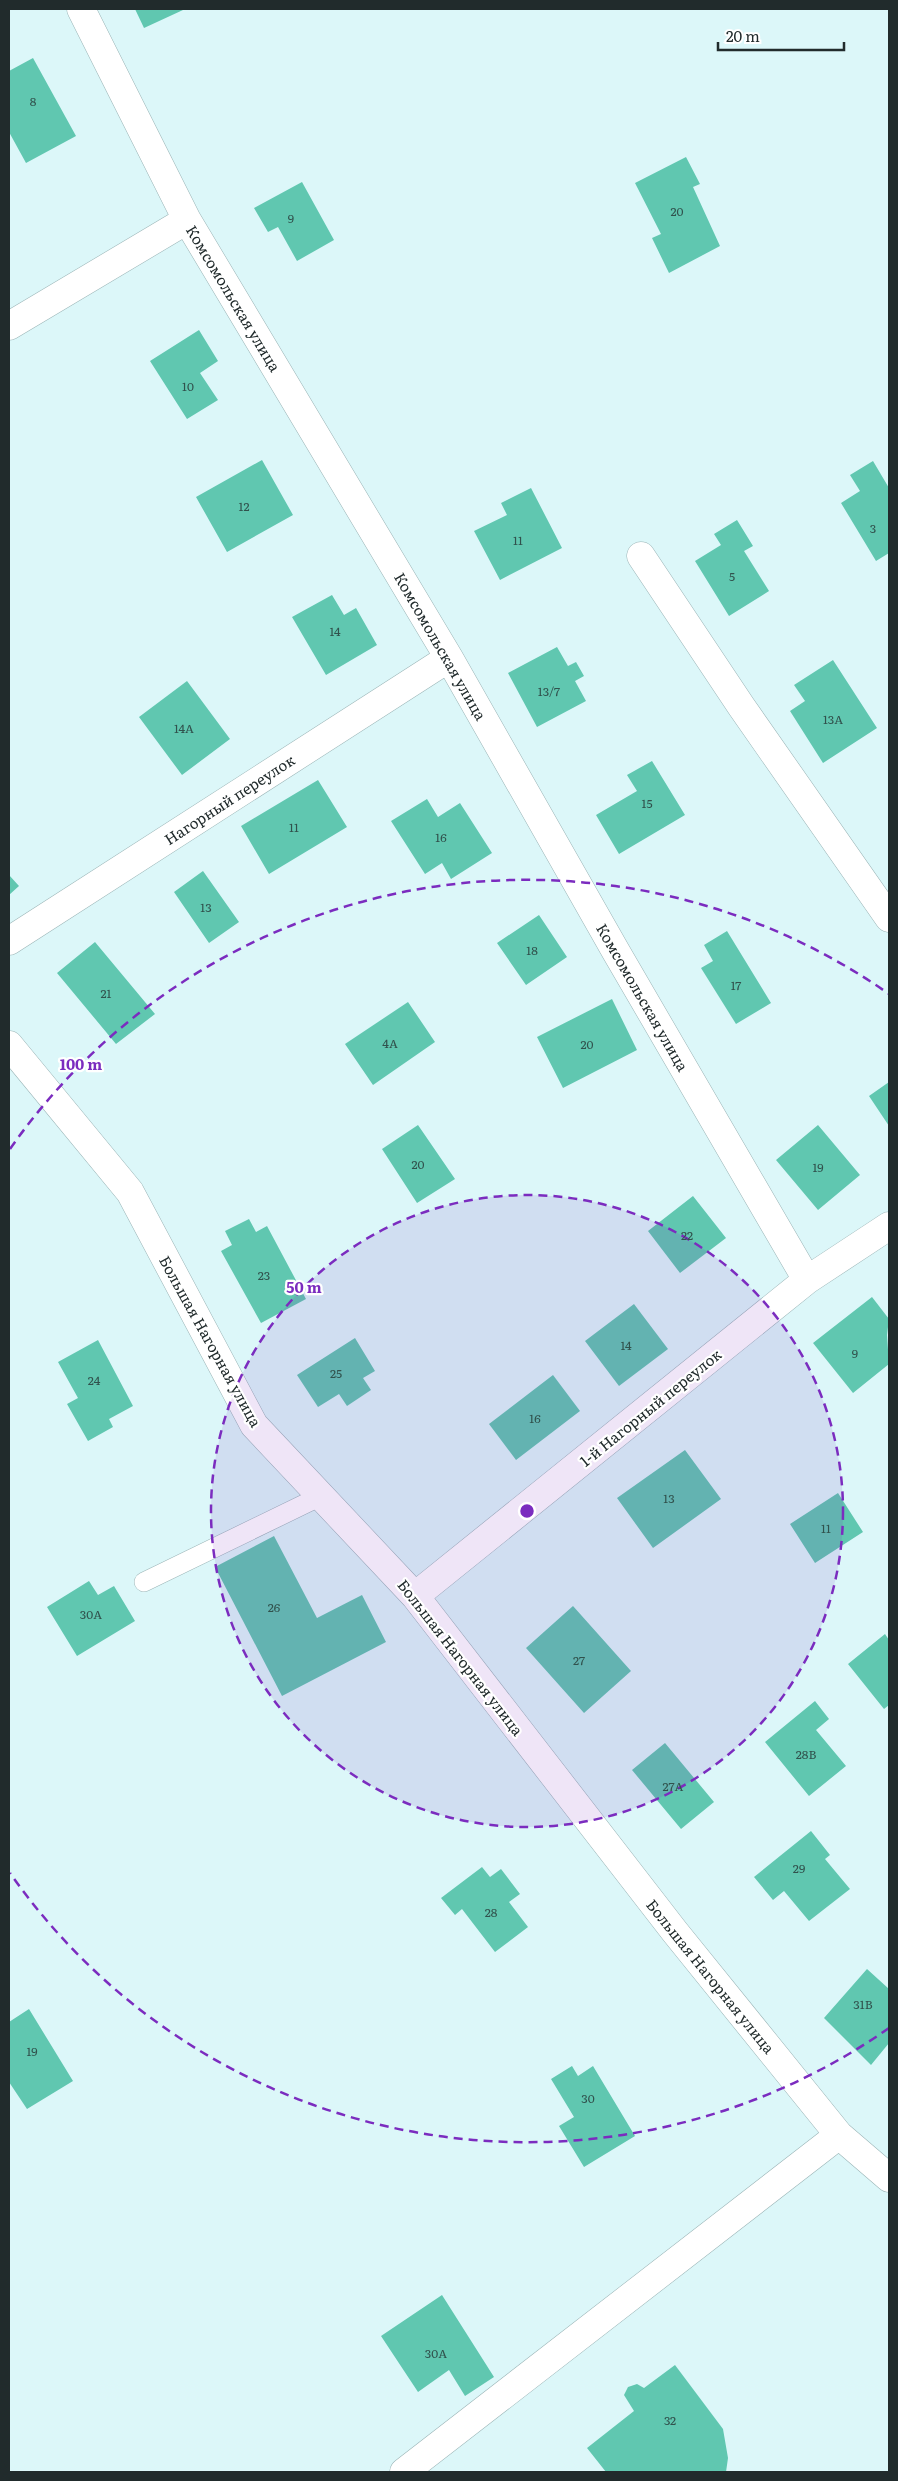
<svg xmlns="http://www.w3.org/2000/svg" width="898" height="2481" viewBox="0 0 898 2481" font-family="Literata,serif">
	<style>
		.building { fill: #60c7b0 }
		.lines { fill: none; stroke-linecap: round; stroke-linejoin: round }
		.lane-casing { stroke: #9ab4b6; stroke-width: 20 }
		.street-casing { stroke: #9ab4b6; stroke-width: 29 }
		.lane { stroke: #fff; stroke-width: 19 }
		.street { stroke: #fff; stroke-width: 28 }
		.ring { fill: none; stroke: #7b2cbf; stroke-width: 2.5; stroke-dasharray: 9 6 }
		.labels { text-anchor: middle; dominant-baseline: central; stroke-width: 4.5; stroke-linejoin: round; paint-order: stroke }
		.number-label { font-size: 12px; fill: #31524d }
		.street-label { font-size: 15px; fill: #212b2c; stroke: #fff }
		.centre { fill: #7b2cbf; stroke: #fff; stroke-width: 2.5 }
		.ring-label { font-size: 15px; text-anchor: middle; font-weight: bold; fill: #7b2cbf; stroke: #fff; stroke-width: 4.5; stroke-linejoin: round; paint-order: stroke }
	</style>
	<rect width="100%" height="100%" fill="#dcf7f9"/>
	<!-- building -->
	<path class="building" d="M135 9H182L183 10 144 28Z
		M33 58 76 136 26 163 9 132V71Z
		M686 157 700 184 693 187 720 246 669 273 652 238 661 234 635 183Z
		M302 182 334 240 297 261 278 227 268 232 254 208Z
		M199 330 218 361 200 373 218 400 187 419 150 361Z
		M262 460 293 515 227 552 196 497Z
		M873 461 889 488V553L876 561 841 503 860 491 850 475Z
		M531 488 562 548 500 580 474 531 507 515 501 503Z
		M737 520 753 546 744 551 769 591 729 616 695 561 721 545 714 534Z
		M332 595 344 615 356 608 377 645 326 675 292 617Z
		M557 647 568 666 576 662 584 676 575 681 586 701 537 727 508 673Z
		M833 660 877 728 823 763 790 711 805 701 794 685Z
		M187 681 230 739 182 775 139 717Z
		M652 761 685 815 619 854 596 815 637 791 627 775Z
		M318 780 347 827 269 874 241 826Z
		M427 799 438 817 460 803 492 853 451 879 442 863 425 874 391 821Z
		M203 871 239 922 209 943 174 892Z
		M9 875 19 886 9 895Z
		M539 915 567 957 526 985 497 943Z
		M727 931 771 1003 736 1024 701 968 713 961 704 945Z
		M95 942 155 1014 116 1044 57 973Z
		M612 999 637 1050 563 1088 537 1037Z
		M408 1002 435 1042 373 1085 345 1044Z
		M889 1082V1126L869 1096Z
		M418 1125 455 1179 417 1203 382 1149Z
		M818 1125 860 1175 818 1210 776 1160Z
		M693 1196 726 1238 680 1273 648 1231Z
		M249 1219 256 1232 267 1226 306 1299 261 1323 221 1251 232 1245 225 1231Z
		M872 1297 889 1319 887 1335 889 1364 853 1393 813 1343Z
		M634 1304 668 1349 619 1386 585 1341Z
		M355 1338 375 1371 363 1378 371 1390 347 1406 339 1394 318 1407 297 1375Z
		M98 1340 133 1406 109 1419 113 1427 88 1441 67 1404 78 1398 58 1362Z
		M553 1375 580 1411 516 1460 489 1424Z
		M685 1450 721 1499 653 1548 617 1498Z
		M838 1493 863 1532 815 1563 790 1524Z
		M274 1536 317 1618 362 1595 386 1642 282 1696 215 1567Z
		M89 1581 98 1595 114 1586 135 1621 77 1656 47 1607Z
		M573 1606 631 1671 584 1713 526 1648Z
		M885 1634 889 1640V1705L884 1709 848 1664Z
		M815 1701 829 1719 816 1730 846 1766 809 1796 765 1742Z
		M665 1743 714 1802 681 1829 632 1770Z
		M811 1831 830 1855 825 1859 850 1889 809 1921 784 1891 773 1900 754 1877Z
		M482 1867 490 1877 501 1869 520 1894 509 1902 528 1927 495 1952 462 1909 455 1915 441 1898Z
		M867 1969 889 1989V2043L871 2065 824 2018Z
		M29 2009 73 2081 27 2109 9 2082V2022Z
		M572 2066 578 2076 593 2066 635 2136 584 2167 559 2126 574 2117 551 2079Z
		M442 2295 494 2377 465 2396 449 2370 418 2392 381 2336Z
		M675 2365 723 2429 728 2458 726 2472H606L587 2448 634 2411 624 2395 628 2387 637 2384 644 2388Z"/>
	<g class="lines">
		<!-- lane casing -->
		<g class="lane-casing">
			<path id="lane" d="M144 1582 321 1496"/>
		</g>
		<!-- street casing -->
		<g class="street-casing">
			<path id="street" d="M81 9 187 220 449 658 615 950 807 1280
				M9 326 187 220
				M641 556 741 706 889 918
				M9 941 449 658
				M9 1045 130 1192 254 1425 415 1596 675 1932 839 2135 889 2178
				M415 1596 807 1280 889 1226
				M404 2472 839 2135"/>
		</g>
		<!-- lane -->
		<use href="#lane" class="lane"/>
		<!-- street -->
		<use href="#street" class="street"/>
	</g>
	<!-- distance rings -->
	<circle cx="527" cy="1511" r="316" fill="#7b2cbf" fill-opacity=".12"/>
	<g class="ring">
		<circle cx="527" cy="1511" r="316"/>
		<path d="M889 2028A631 631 0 0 1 10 1873M10 1149A631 631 0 0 1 889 994"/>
	</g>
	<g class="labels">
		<!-- number labels -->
		<g class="number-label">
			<text x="33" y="101">8</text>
			<text x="677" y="211">20</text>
			<text x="291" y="218">9</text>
			<text x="188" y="386">10</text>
			<text x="244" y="506">12</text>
			<text x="873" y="528">3</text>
			<text x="518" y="540">11</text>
			<text x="732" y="576">5</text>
			<text x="335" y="631">14</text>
			<text x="549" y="691">13/7</text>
			<text x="833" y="719">13А</text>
			<text x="184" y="728">14А</text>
			<text x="647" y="803">15</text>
			<text x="294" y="827">11</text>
			<text x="441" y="837">16</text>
			<text x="206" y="907">13</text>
			<text x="532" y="950">18</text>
			<text x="736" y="985">17</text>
			<text x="106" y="993">21</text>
			<text x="390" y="1043">4А</text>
			<text x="587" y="1044">20</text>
			<text x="418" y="1164">20</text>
			<text x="818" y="1167">19</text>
			<text x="687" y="1235">22</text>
			<text x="264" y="1275">23</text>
			<text x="626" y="1345">14</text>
			<text x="855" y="1353">9</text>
			<text x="336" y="1373">25</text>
			<text x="94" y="1380">24</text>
			<text x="535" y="1418">16</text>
			<text x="669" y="1498">13</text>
			<text x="826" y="1528">11</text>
			<text x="274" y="1607">26</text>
			<text x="91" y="1614">30А</text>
			<text x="579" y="1660">27</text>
			<text x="806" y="1754">28В</text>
			<text x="673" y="1786">27А</text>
			<text x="799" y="1868">29</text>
			<text x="491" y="1912">28</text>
			<text x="863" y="2004">31В</text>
			<text x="32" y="2051">19</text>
			<text x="588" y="2098">30</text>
			<text x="436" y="2353">30А</text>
			<text x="670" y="2420">32</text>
		</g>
		<!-- street labels -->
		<g class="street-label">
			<text transform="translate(234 298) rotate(59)">Комсомольская улица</text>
			<text transform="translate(441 646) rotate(60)">Комсомольская улица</text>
			<text transform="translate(229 799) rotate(-33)">Нагорный переулок</text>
			<text transform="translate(643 997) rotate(60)">Комсомольская улица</text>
			<text transform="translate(211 1341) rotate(61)">Большая Нагорная улица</text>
			<text transform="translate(650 1407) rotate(-39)">1-й Нагорный переулок</text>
			<text transform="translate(461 1657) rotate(52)">Большая Нагорная улица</text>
			<text transform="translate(711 1976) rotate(51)">Большая Нагорная улица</text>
		</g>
	</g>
	<circle cx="527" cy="1511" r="8" class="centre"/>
	<g class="ring-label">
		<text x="81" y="1070">100 m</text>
		<text x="304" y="1293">50 m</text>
	</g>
	<!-- border -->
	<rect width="898" height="2481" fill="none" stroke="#212b2c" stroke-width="20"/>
	<!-- scale -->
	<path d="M718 42v8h126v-8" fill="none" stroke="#212b2c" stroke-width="2.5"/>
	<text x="726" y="42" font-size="15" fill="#212b2c" stroke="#ffffff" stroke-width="4" paint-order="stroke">20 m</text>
</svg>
